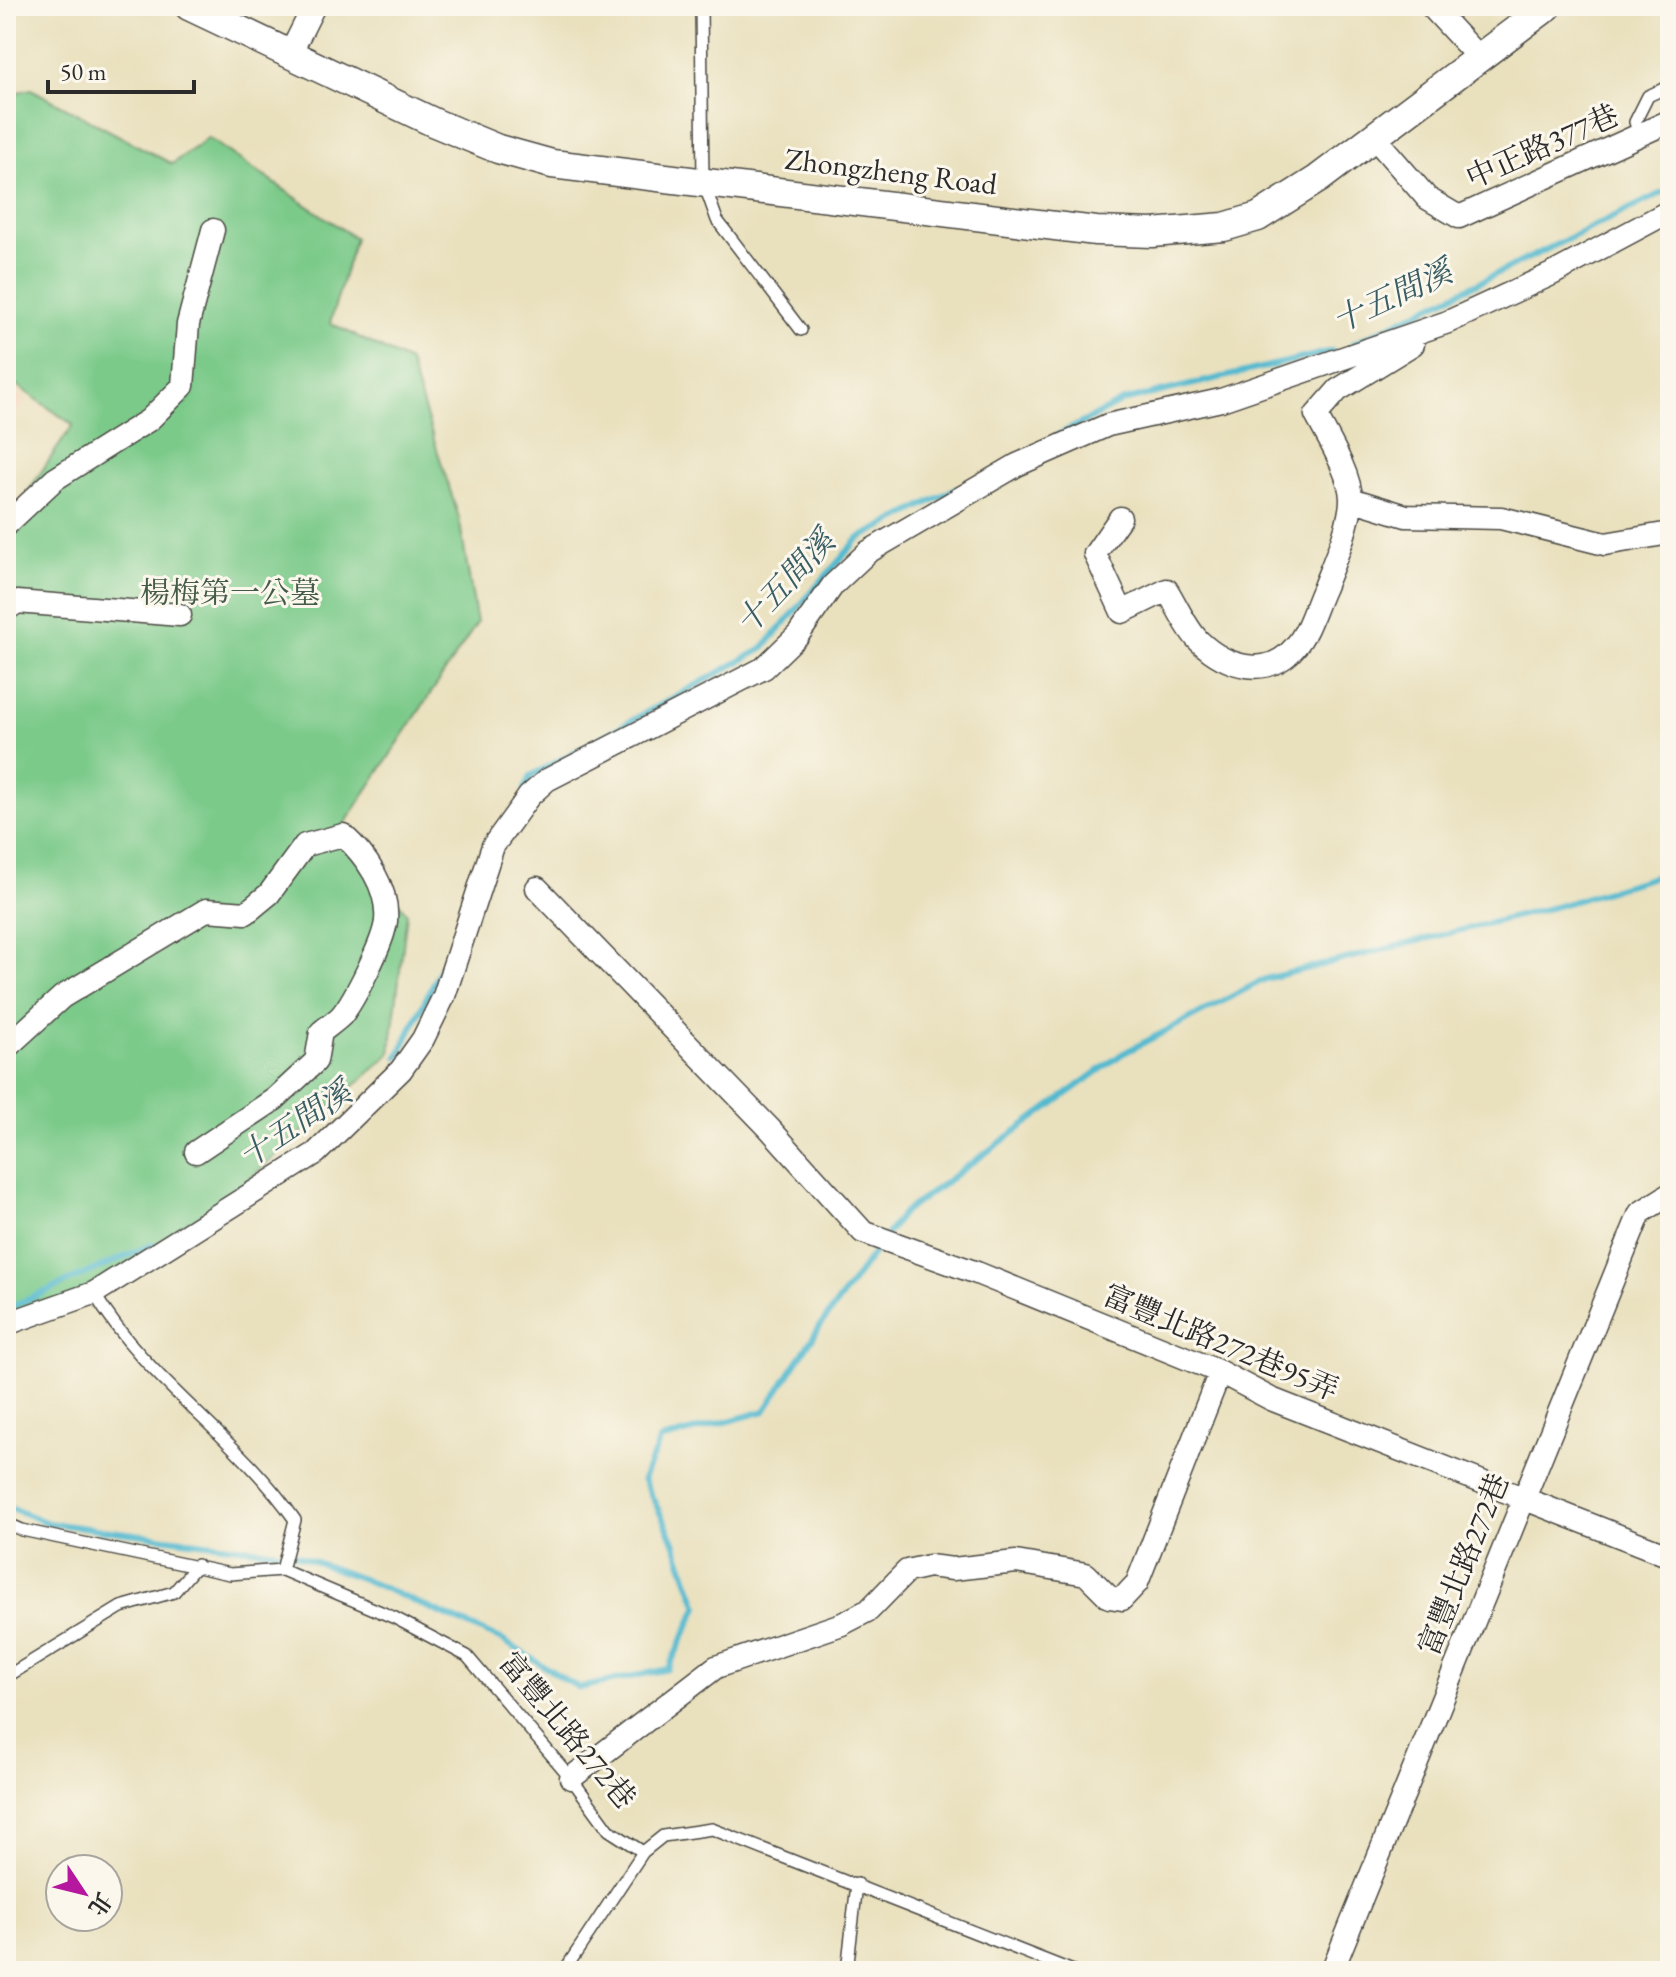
<svg xmlns="http://www.w3.org/2000/svg" width="1676" height="1977" viewBox="0 0 1676 1977" font-family="'EB Garamond','Noto Serif TC',serif">
	<style>
		.built { fill: #f3d4be }
		.green { fill: #7bca8a; stroke: #537a5a; stroke-width: 2 }
		.lines { fill: none; stroke-linecap: round; stroke-linejoin: round }
		.stream { stroke: #52b9cf; stroke-width: 6 }
		.service-casing { stroke: #484641; stroke-width: 14 }
		.minor-casing { stroke: #484641; stroke-width: 25 }
		.tertiary-casing { stroke: #484641; stroke-width: 31 }
		.service { stroke: #fff; stroke-width: 11 }
		.minor { stroke: #fff; stroke-width: 22 }
		.tertiary { stroke: #fff; stroke-width: 28 }
		.labels { text-anchor: middle; dominant-baseline: central; stroke-width: 6; stroke-linejoin: round; paint-order: stroke }
		.street-label { font-size: 30px; fill: #2b2b2b; stroke: #fbf7ec }
		.park-label { font-size: 30px; fill: #435b48; stroke: #fbf7ec }
		.water-label { font-size: 32px; font-style: italic; fill: #395d64; stroke: #fbf7ec }
	</style>
	<rect width="100%" height="100%" fill="#fbf7ec"/>
	<filter id="ink" filterUnits="userSpaceOnUse"><feTurbulence type="fractalNoise" baseFrequency=".0125" numOctaves="2"/><feDisplacementMap in="SourceGraphic" scale="16" xChannelSelector="R" yChannelSelector="G"/><feConvolveMatrix kernelMatrix="1 2 1 2 8 2 1 2 1" color-interpolation-filters="sRGB"/></filter>
	<filter id="wash" filterUnits="userSpaceOnUse"><feTurbulence type="fractalNoise" baseFrequency=".006" numOctaves="4" result="noise"/><feDisplacementMap in="SourceGraphic" scale="32" xChannelSelector="R" yChannelSelector="G"/><feGaussianBlur stdDeviation="1.8" result="paint"/><feColorMatrix in="noise" values="0 0 0 0 0 0 0 0 0 0 0 0 0 0 0 0 0 1.4 0 .05"/><feComposite in="paint" operator="in"/></filter>
	<g filter="url(#wash)">
		<rect width="100%" height="100%" fill="#e9e0bd"/>
		<!-- built -->
		<path class="built" d="M6 387 26 400 6 432Z"/>
		<!-- green -->
		<path class="green" d="M31 89 172 164 208 138 355 238 330 323 409 362 459 518 477 623 341 830 407 913 390 1054 243 1185 129 1269 6 1336V524L73 425 12 382 6 316V95Z"/>
		<g class="lines">
			<!-- stream -->
			<path class="stream" d="M1353 344 1670 189
				M1057 436 1123 401 1332 351
				M525 789 531 776 762 649 858 539 955 489
				M398 1057 447 955
				M887 1234 903 1213 1122 1054 1265 979 1554 907 1670 872
				M6 1309 153 1244
				M6 1506 48 1523 294 1554 365 1580 502 1640 579 1688 668 1669 698 1607 673 1539 643 1479 660 1440 765 1411 821 1325 881 1243"/>
		</g>
	</g>
	<g filter="url(#ink)">
		<g class="lines">
			<!-- service casing -->
			<g class="service-casing">
				<path id="service" d="M701 6 703 181 717 220 801 330
					M1639 135 1635 122 1648 96 1670 86
					M94 1293C145 1380 238 1437 295 1520L282 1570
					M6 1523 22 1530 230 1574 282 1570 395 1618 467 1656 571 1778 609 1830 643 1852 663 1836 712 1829 1073 1971
					M6 1677 121 1607 174 1592 197 1565
					M564 1971 643 1852
					M847 1971 857 1884"/>
			</g>
			<!-- minor casing -->
			<g class="minor-casing">
				<path id="minor" d="M1431 6 1478 57
					M291 52 314 6
					M1374 137 1427 198 1459 217 1670 121
					M1351 499 1406 516 1501 518 1605 544 1670 533
					M1120 518 1095 554 1122 612 1167 590C1177 606 1186 628 1199 641 1226 667 1268 680 1295 647 1309 631 1315 606 1324 587 1333 564 1351 524 1351 499 1351 475 1327 436 1316 415L1338 390 1413 344
					M6 525 55 479 149 420 183 386 188 324 213 230
					M6 610 17 602 180 615
					M537 888 769 1128 863 1232 977 1273 1220 1372 1271 1399 1670 1556
					M6 1048 62 997 206 910 246 913 269 894 305 845 343 835C366 856 389 888 386 921 384 941 354 1001 341 1016 335 1022 327 1027 321 1032L316 1061 275 1099 196 1152
					M6 1324 94 1293 316 1153 401 1070 423 1039 444 996 493 846 529 796 547 780 764 668 798 635 833 585 868 552 1017 465 1108 425 1221 400 1448 322 1552 274 1670 211
					M571 1778 716 1667 842 1624 869 1610 907 1571 929 1566 953 1569 1016 1562 1086 1574 1109 1597 1122 1599 1137 1583 1220 1372
					M1332 1971 1640 1213 1670 1194"/>
			</g>
			<!-- tertiary casing -->
			<g class="tertiary-casing">
				<path id="tertiary" d="M189 6 435 123 498 149 552 164 1096 231 1152 233 1224 227 1258 217 1318 179 1548 6"/>
			</g>
			<!-- service -->
			<use href="#service" class="service"/>
			<!-- minor -->
			<use href="#minor" class="minor"/>
			<!-- tertiary -->
			<use href="#tertiary" class="tertiary"/>
		</g>
	</g>
	<g class="labels">
		<!-- street labels -->
		<g class="street-label">
			<text transform="translate(1542 146) rotate(-24)">中正路377巷</text>
			<text transform="translate(891 171) rotate(7)">Zhongzheng Road</text>
			<text transform="translate(1221 1342) rotate(23)">富豐北路272巷95弄</text>
			<text transform="translate(1463 1564) rotate(-68)">富豐北路272巷</text>
			<text transform="translate(568 1730) rotate(50)">富豐北路272巷</text>
		</g>
		<!-- park labels -->
		<g class="park-label">
			<text x="230" y="592">楊梅第一公墓</text>
		</g>
		<!-- water labels -->
		<g class="water-label">
			<text transform="translate(1392 296) rotate(-25)">十五間溪</text>
			<text transform="translate(785 582) rotate(-47)">十五間溪</text>
			<text transform="translate(295 1124) rotate(-34)">十五間溪</text>
		</g>
	</g>
	<!-- margin -->
	<rect width="1676" height="1977" fill="none" stroke="#fbf7ec" stroke-width="32"/>
	<!-- north arrow -->
	<g transform="translate(84 1893) rotate(125)"><circle r="38" fill="#fbf7ec" stroke="#a8a59f" stroke-width="2"/>
	<path d="M0-6L14 30L0 20L-14 30Z" fill="#b5179e"/>
	<text y="-12" font-size="22" font-weight="bold" text-anchor="middle" fill="#2b2b2b">北</text>
	</g>
	<!-- scale -->
	<path d="M48 80v12h146v-12" fill="none" stroke="#2b2b2b" stroke-width="4"/>
	<text x="60" y="80" font-size="24" fill="#2b2b2b" stroke="#fbf7ec" stroke-width="6" paint-order="stroke">50 m</text>
</svg>
